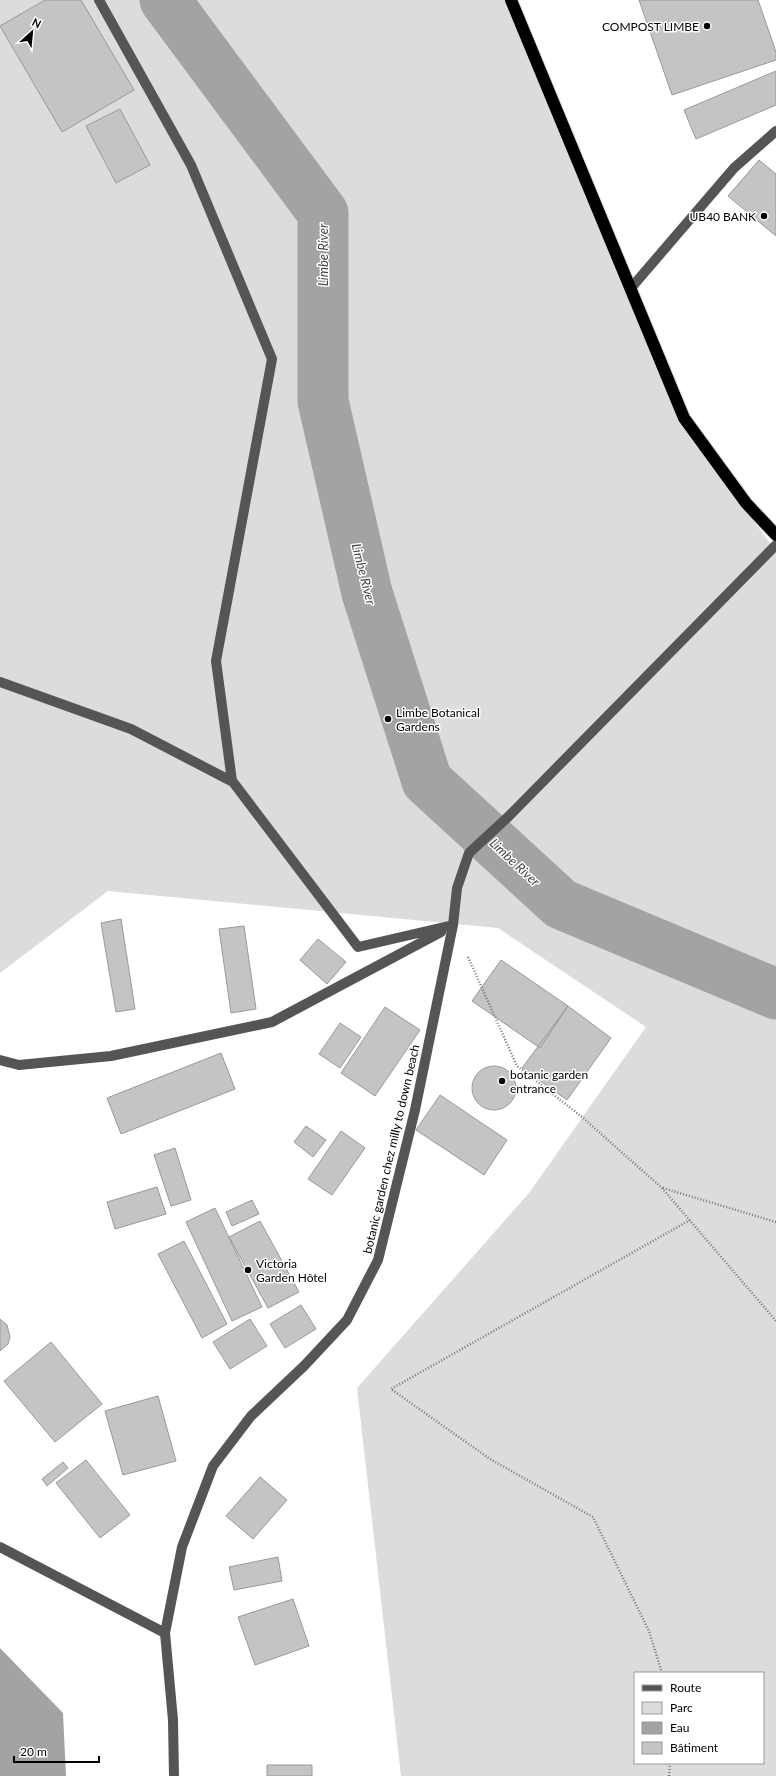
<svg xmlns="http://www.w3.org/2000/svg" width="776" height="1776" viewBox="0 0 776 1776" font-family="Lato,sans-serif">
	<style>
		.green { fill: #dcdcdc; fill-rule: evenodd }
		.water { fill: #a3a3a3 }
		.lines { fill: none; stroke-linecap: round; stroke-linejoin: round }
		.river { stroke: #a3a3a3; stroke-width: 51 }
		.building { fill: #c4c4c4; stroke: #999 }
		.highway-casing { stroke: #dbdbdb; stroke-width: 14 }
		.path { stroke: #777; stroke-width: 2.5; stroke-dasharray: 1 2; stroke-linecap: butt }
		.minor { stroke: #555; stroke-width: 10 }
		.highway { stroke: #000; stroke-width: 12 }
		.poi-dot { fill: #000; stroke: #fff; stroke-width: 1.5 }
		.labels { text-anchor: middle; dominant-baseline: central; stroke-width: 3; stroke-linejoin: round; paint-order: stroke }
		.poi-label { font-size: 12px; fill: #000; stroke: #fff; text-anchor: start }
		.street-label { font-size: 12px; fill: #000; stroke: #fff }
		.water-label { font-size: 13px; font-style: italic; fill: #444; stroke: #fff }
	</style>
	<rect width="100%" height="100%" fill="#fff"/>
	<!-- green -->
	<path class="green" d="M0 0H504L685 426 769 542 776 548V1776H401L357 1388 529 1193 646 1027 498 928 108 891 0 973ZM635 1673H763V1763H635Z"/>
	<!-- water -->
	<path class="water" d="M0 1648 63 1713 66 1776H0Z"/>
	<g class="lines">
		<!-- river -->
		<path class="river" d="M165 0 323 213V401L367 593 427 781 561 904 776 994"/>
	</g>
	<!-- building -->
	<path class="building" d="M45 0H81L134 90 62 132 0 26Z
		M639 0H758L776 52V60L672 95Z
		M776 71V105L696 139 684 110Z
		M120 109 150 165 116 183 86 126Z
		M759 160 776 174V236L728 196Z
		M121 919 135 1009 116 1012 101 923Z
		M244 926 256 1009 231 1013 219 929Z
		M318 939 346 962 327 984 300 960Z
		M501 960 568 1006 540 1048 472 1001Z
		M568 1006 611 1038 567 1100 522 1068Z
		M385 1007 420 1030 375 1096 341 1073Z
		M340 1023 361 1037 340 1068 319 1054Z
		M221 1053 235 1089 121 1134 107 1098Z
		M472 1088a22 22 0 1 1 44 0a22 22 0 1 1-44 0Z
		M440 1095 507 1140 484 1175 416 1130Z
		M306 1126 326 1140 313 1157 294 1142Z
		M341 1131 365 1148 332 1195 308 1179Z
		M175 1148 191 1200 171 1206 154 1155Z
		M157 1187 166 1214 115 1229 107 1202Z
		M252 1200 259 1214 232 1226 226 1212Z
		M215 1208 262 1307 232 1321 186 1222Z
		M260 1221 299 1292 268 1308 229 1237Z
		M184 1241 227 1324 202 1338 158 1254Z
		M301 1305 316 1329 285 1348 270 1324Z
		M0 1319 7 1325 10 1337 8 1344 0 1351Z
		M250 1319 267 1346 230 1369 213 1342Z
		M51 1342 102 1404 55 1442 4 1381Z
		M158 1396 176 1461 123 1475 105 1411Z
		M86 1460 130 1515 100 1538 56 1483Z
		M63 1462 68 1468 47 1486 42 1479Z
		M260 1477 287 1500 253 1539 226 1516Z
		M278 1557 282 1581 234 1590 229 1567Z
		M293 1599 309 1646 255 1665 238 1617Z
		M267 1765H312V1776H267Z"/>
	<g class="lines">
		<!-- highway casing -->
		<g class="highway-casing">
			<path id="highway" d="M511 0 684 418 746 503 776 535"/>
		</g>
		<!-- path -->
		<path class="path" d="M468 957 517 1066 582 1117 662 1188 776 1321
			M663 1188 776 1222
			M662 1673 649 1631 593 1517 490 1459 391 1389 690 1220
			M669 1776 670 1763"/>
		<!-- minor -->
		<path class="minor" d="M99 0 191 165 272 359 216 661 232 781
			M631 288 734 168 776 131
			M0 682 131 729 233 782 358 947 453 925
			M0 1060 19 1065 111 1056 272 1022 441 932
			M0 1547 165 1633
			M174 1776 173 1720 165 1633 182 1547 213 1466 251 1416 304 1366 347 1320 378 1260 415 1110 453 925 457 888 469 853 508 817 776 545"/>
		<!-- highway -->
		<use href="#highway" class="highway"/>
	</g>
	<!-- markers -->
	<g class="poi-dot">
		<circle cx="707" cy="26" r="4"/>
		<circle cx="764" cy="216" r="4"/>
		<circle cx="388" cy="719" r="4"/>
		<circle cx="502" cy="1081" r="4"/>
		<circle cx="248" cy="1270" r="4"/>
	</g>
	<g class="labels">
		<!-- poi labels -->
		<g class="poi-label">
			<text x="699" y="26" text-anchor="end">COMPOST LIMBE</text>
			<text x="756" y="216" text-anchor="end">UB40 BANK</text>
			<text x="396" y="712">Limbe Botanical<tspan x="396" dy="14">Gardens</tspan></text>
			<text x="510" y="1074">botanic garden<tspan x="510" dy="14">entrance</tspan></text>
			<text x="256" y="1263">Victoria<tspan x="256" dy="14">Garden Hôtel</tspan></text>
		</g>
		<!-- street labels -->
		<g class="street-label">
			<text transform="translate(391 1149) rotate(-77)">botanic garden chez milly to down beach</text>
		</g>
		<!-- water labels -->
		<g class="water-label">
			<text transform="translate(323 255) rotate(-90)">Limbe River</text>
			<text transform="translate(364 574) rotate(76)">Limbe River</text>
			<text transform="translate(515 862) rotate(43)">Limbe River</text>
		</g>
	</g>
	<!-- legend -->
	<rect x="634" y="1672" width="130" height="92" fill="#ffffff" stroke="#999999"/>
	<rect x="642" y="1685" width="20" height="6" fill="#555555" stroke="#999999"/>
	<text x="670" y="1692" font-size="12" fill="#000000">Route</text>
	<rect x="642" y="1702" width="20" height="12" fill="#dcdcdc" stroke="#999999"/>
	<text x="670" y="1712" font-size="12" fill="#000000">Parc</text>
	<rect x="642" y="1722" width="20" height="12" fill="#a3a3a3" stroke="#999999"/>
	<text x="670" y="1732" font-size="12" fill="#000000">Eau</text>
	<rect x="642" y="1742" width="20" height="12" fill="#c4c4c4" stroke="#999999"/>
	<text x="670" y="1752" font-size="12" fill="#000000">Bâtiment</text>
	<!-- north arrow -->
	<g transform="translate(32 32) rotate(27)" stroke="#ffffff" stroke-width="3" paint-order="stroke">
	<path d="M0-3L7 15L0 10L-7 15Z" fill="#000000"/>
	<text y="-6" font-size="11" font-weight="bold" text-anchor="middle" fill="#000000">N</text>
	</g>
	<!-- scale -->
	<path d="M14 1756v6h85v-6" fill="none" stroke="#000000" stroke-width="2"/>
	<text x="20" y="1756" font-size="12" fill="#000000" stroke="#ffffff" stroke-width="3" paint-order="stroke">20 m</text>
</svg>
